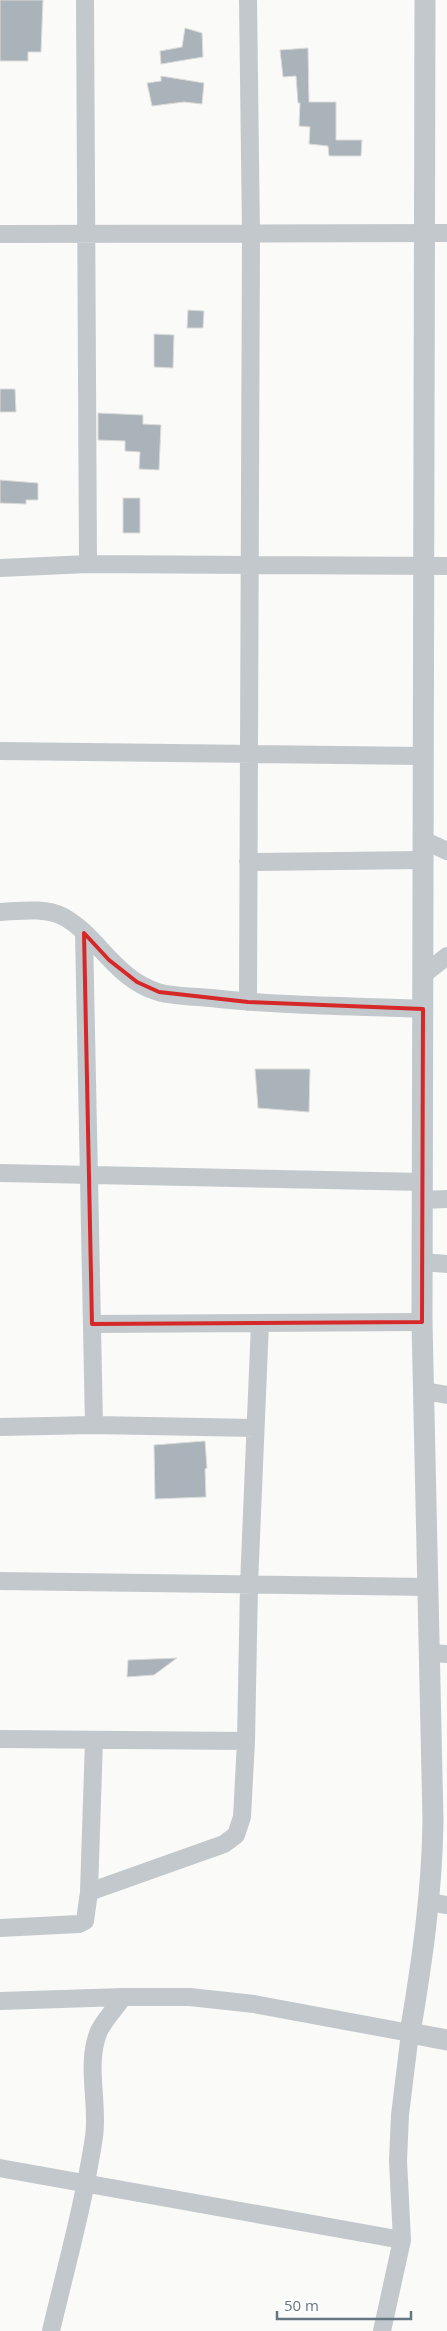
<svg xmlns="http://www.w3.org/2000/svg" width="447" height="2331" viewBox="0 0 447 2331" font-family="'Open Sans',sans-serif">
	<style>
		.building { fill: #aab3b9; stroke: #dcdcda }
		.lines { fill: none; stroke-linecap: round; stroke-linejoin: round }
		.minor { stroke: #c3c8cc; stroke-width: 18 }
		.tertiary { stroke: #c3c8cc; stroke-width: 21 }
		.marked { fill: none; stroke: #d62828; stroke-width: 4; stroke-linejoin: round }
	</style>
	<rect width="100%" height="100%" fill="#fafaf8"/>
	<!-- building -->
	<path class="building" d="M0 0H43L41 52H28V61H0Z
		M185 28 202 33 203 57 161 64 160 51 182 47Z
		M308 48 309 102H336V140H362L361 156H329L328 146 309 144 310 127 299 126 300 103H298L296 76 283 77 280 50Z
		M161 76 204 83 202 104 184 102 152 106 147 83 161 81Z
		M188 310 204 311 203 328H187Z
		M154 334 174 335 173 368 154 367Z
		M0 389H15L16 412H0Z
		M98 413 143 415V424L161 425 159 470 139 469 140 452 125 451V441L98 440Z
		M0 480 38 483V500H26V504L0 503Z
		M123 498H140V533H123Z
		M255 1069H310L309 1112 258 1108Z
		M205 1441 207 1468 205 1469 206 1497 155 1499 154 1445Z
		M177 1658 154 1675 127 1677 128 1660Z"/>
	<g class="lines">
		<!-- minor -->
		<path class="minor" d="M85 0 88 564
			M0 234 447 233
			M0 568 88 564 447 566
			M0 751 423 756
			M423 840 447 851
			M248 862 423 860
			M0 912C20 911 45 907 64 917 98 936 115 979 158 992 174 997 194 996 211 998 281 1006 353 1006 423 1009
			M84 933 94 1425
			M423 975 447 956
			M248 1002 251 235 248 0
			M0 1173 423 1182
			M423 1200 447 1199
			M423 1262 447 1264
			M92 1324 422 1322
			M424 1391 447 1395
			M0 1427 94 1425 255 1428
			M0 1581 428 1587
			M429 1653 447 1654
			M0 1739 246 1741
			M89 1892 224 1844 236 1835 242 1817 246 1741 249 1585 260 1323
			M429 1902 447 1905
			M0 1928 79 1924 85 1921 89 1892 94 1740
			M0 2001 123 1997
			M0 2168 402 2240
			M51 2331C66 2267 84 2203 94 2137 99 2103 85 2064 99 2031 105 2019 116 2008 123 1997H190L254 2004 410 2033 400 2115 398 2161 402 2240 382 2331"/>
		<!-- tertiary -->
		<path class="tertiary" d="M425 0 422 1322 433 1821C432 1893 422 1962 410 2033L447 2040"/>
	</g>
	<!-- marked area -->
	<path class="marked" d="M84 933 109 960 137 982 159 992 248 1002 423 1009 422 1322 92 1324Z"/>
	<!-- scale -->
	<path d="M277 2311v8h134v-8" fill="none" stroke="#657683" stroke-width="2.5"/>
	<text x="284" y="2311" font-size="15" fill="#657683" stroke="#ffffff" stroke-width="4" paint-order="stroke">50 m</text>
</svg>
